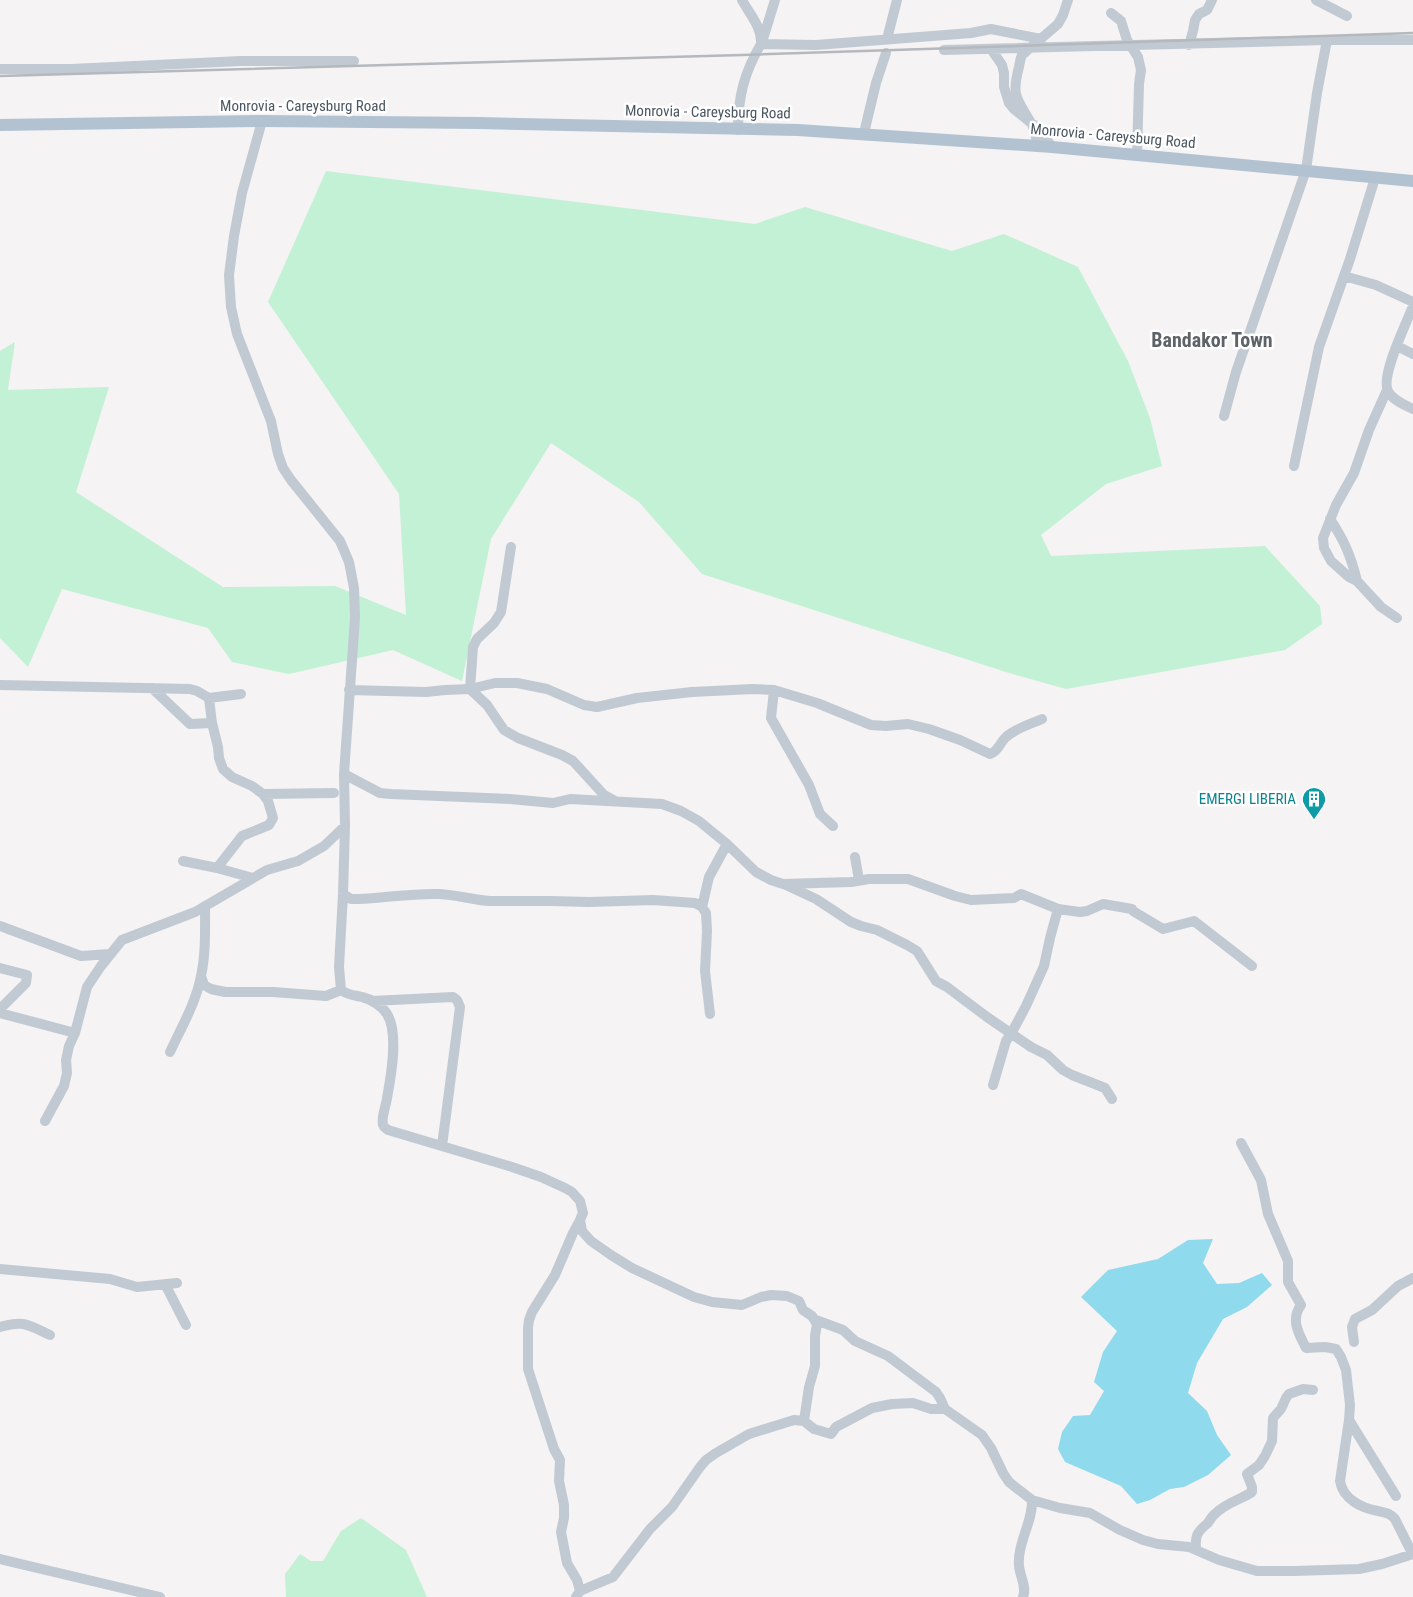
<svg xmlns="http://www.w3.org/2000/svg" width="1413" height="1597" viewBox="0 0 1413 1597" font-family="'Roboto Condensed',sans-serif">
	<style>
		.green { fill: #c3f1d5 }
		.water { fill: #90daee }
		.lines { fill: none; stroke-linecap: round; stroke-linejoin: round }
		.minor { stroke: #c1cad2; stroke-width: 10 }
		.major { stroke: #b3c2d1; stroke-width: 12 }
		.rail { stroke: #b5b8bd; stroke-width: 2.5 }
		.labels { text-anchor: middle; dominant-baseline: central; stroke-width: 5; stroke-linejoin: round; paint-order: stroke }
		.street-label { font-size: 15px; fill: #4a5661; stroke: #fff }
		.culture-label { font-size: 15px; fill: #0d838f; stroke: #fff; text-anchor: end }
		.district-label { font-size: 20px; font-weight: bold; fill: #5f6368; stroke: #fff }
	</style>
	<rect width="100%" height="100%" fill="#f5f3f3"/>
	<!-- green -->
	<path class="green" d="M326 171 755 224 805 207 952 251 1004 234 1078 267 1128 361 1150 418 1162 466 1106 484 1041 535 1051 556 1265 546 1320 606 1322 624 1285 650 1066 689 1009 673 702 574 639 502 551 443 491 539 462 681 393 650 289 674 232 662 208 628 62 589 28 667 0 638V351L15 342 8 390 109 387 76 492 223 587 335 586 406 615 399 494 268 302Z
		M361 1518 406 1550 427 1597H286L285 1574 300 1554 311 1561H323L341 1531Z"/>
	<!-- water -->
	<path class="water" d="M1213 1239 1203 1263 1217 1284 1239 1283 1262 1273 1272 1285 1247 1307 1223 1319 1197 1363 1188 1393 1207 1411 1217 1435 1231 1455 1208 1475 1184 1487 1170 1489 1150 1500 1137 1504 1121 1486 1065 1462 1058 1449 1062 1432 1073 1416 1090 1415 1104 1391 1094 1382 1103 1352 1117 1331 1081 1297 1108 1270 1158 1259 1188 1240Z"/>
	<g class="lines">
		<!-- minor -->
		<path class="minor" d="M742 0C750 15 762 27 761 44
			M1316 0 1347 16
			M1111 13 1121 21 1127 40 1138 57 1141 70 1139 84 1137 155
			M763 39 775 0
			M887 39 897 0
			M1189 45 1193 31 1195 20 1199 14 1207 10 1212 0
			M991 49 1002 65 1004 73V87L1009 103 1014 109 1041 131 1052 147
			M944 50 1327 40H1413
			M0 69H71L241 61H354
			M262 121 242 193 234 236 229 275 231 307 237 334 271 421 278 454 283 468 291 480 340 541 349 562 354 588 355 618 344 774 345 826 343 894 339 967 341 990C347 995 354 995 362 997 371 999 382 1006 387 1014 399 1033 391 1077 387 1098 386 1106 381 1117 383 1125 384 1128 386 1128 388 1130L512 1167 541 1177 565 1188 572 1192 580 1201 583 1213 580 1220 582 1231 591 1241 611 1255 632 1268 694 1297 712 1302 742 1305 761 1297 771 1295 787 1296 799 1301 803 1310 812 1316 817 1324 815 1336V1366L809 1387 804 1421
			M738 130C738 97 744 73 761 44L816 45 971 33 991 29 1041 39
			M864 133 876 83 886 53
			M1038 146C1036 139 1035 129 1031 123 1017 98 1011 97 1019 67 1020 62 1020 59 1022 55L1058 24 1063 15 1068 0
			M1344 276 1376 285 1413 302
			M1413 306C1407 322 1380 376 1388 391 1392 400 1405 405 1413 409
			M1397 346 1413 354
			M1387 390 1369 430 1354 473 1336 505 1323 538 1324 548 1331 561 1349 577 1357 581 1381 607 1397 618
			M1224 416 1236 372 1306 170 1317 93 1327 40
			M1294 466 1319 347 1350 259 1375 178
			M1330 519C1344 540 1351 556 1357 581
			M511 547 501 612 494 623 477 639 473 647 470 689 487 705 504 730 518 738 562 755 573 761 604 795 615 801
			M0 685 190 689 197 691 209 698 212 723 218 747 219 758 223 769 232 777 252 786 263 794 268 801 273 818 269 825 242 836 217 868
			M152 688 190 724 212 723
			M349 690 426 692 445 690 470 689 495 683H517L547 689 584 705 597 707 637 698 692 692 753 689 774 690 817 703 871 725 886 726 908 724 929 729 960 740 990 754C999 751 1000 742 1006 737 1016 728 1031 724 1042 719
			M774 690 771 718 809 785 820 814 833 826
			M209 698 241 694
			M344 774 380 793 391 794 510 799 553 803 570 799 662 804 681 811 699 821 727 844 756 872 771 880 783 884 851 882 869 879H908L955 896 971 900 1014 898 1021 894 1058 909 1080 912 1087 911 1103 904 1132 909
			M263 794 334 793
			M855 857 859 880
			M183 861 217 868 253 878
			M786 885 816 899 851 922 861 926 877 930 907 945 917 951 936 981 947 987 987 1017 1031 1047 1047 1055 1063 1070 1072 1075 1105 1088 1112 1099
			M343 894 351 899H358C385 898 412 893 440 894 457 895 473 900 490 901H551L589 902 653 900 695 903 702 907 706 913 707 931 705 971 710 1014
			M702 907 709 877 727 844
			M1133 911 1163 929 1194 921 1252 966
			M0 926 81 956 110 954
			M0 968 27 975 26 983 0 1009
			M201 976 204 985 211 989 225 992H273L326 996 341 990
			M372 1001 453 997 457 1000 460 1007 442 1146
			M0 1013 75 1033
			M170 1052C181 1028 196 1003 201 976 206 953 205 929 205 906
			M993 1085 1006 1041 1011 1034 1026 1006 1044 966 1050 938 1058 909
			M45 1121 64 1086 67 1073 66 1060 69 1046 75 1033 87 987 101 966 122 940 195 912 267 870 298 861 324 846 345 826
			M1241 1143 1261 1180 1268 1214 1288 1261V1282L1301 1305C1290 1320 1299 1334 1306 1348L1325 1347 1336 1349 1341 1357 1346 1370 1350 1405 1349 1420 1340 1481C1343 1499 1361 1508 1378 1511 1386 1513 1390 1513 1395 1519L1412 1553
			M580 1220 573 1233 555 1275 532 1312 529 1320 528 1328V1369L554 1449 560 1460 559 1481 564 1505V1518L561 1532 567 1563 577 1580 580 1591
			M0 1269 110 1279 137 1287 177 1283
			M165 1284 186 1325
			M816 1320 843 1330 855 1341 888 1356 936 1392 940 1398 945 1409
			M0 1327C25 1320 28 1325 50 1335
			M1354 1342 1352 1327 1355 1319 1372 1310 1398 1286 1413 1278
			M1349 1420 1396 1496
			M1196 1550C1195 1535 1197 1532 1208 1523 1210 1520 1212 1516 1215 1514 1225 1503 1240 1500 1252 1492V1487L1247 1474 1259 1465 1265 1456 1272 1441 1273 1418 1281 1409 1286 1398 1289 1394 1303 1389 1313 1390
			M0 1559 160 1597
			M576 1597 580 1591 613 1577 650 1529 672 1507 700 1467 706 1460 716 1453 749 1434 794 1420 804 1421 814 1429 831 1434 836 1427 872 1408 892 1404 913 1403 931 1409H945L982 1435 991 1448 1003 1473 1009 1482 1032 1500 1060 1508 1090 1513 1120 1530 1143 1540 1158 1544 1189 1547 1219 1560 1257 1571H1294L1359 1569 1382 1564 1413 1554
			M1023 1597C1027 1586 1020 1577 1019 1566 1017 1543 1033 1522 1032 1500"/>
		<!-- major -->
		<path class="major" d="M0 125 262 121 479 123 798 130 1052 147 1413 181"/>
		<!-- rail -->
		<path class="rail" d="M0 76 742 55 1413 33"/>
	</g>
	<!-- icons -->
	<defs>
		<g id="building-pin" transform="scale(1.25)"><path d="M0 17L-7.5 6A9.5 9.5 0 1 1 7.5 6Z" fill="#0f9aa8" stroke="#fff"/><path d="M-4-6H4V6H1V3H-1V6H-4ZM-2.5-4.3h1.7v1.8h-1.7ZM.8-4.3h1.7v1.8H.8ZM-2.5-1h1.7V.8h-1.7ZM.8-1h1.7V.8H.8Z" fill="#fff"/></g>
	</defs>
	<g fill-rule="evenodd">
		<use href="#building-pin" x="1314" y="799"/>
	</g>
	<g class="labels">
		<!-- street labels -->
		<g class="street-label">
			<text x="303" y="106">Monrovia - Careysburg Road</text>
			<text transform="translate(708 112) rotate(1)">Monrovia - Careysburg Road</text>
			<text transform="translate(1113 136) rotate(5)">Monrovia - Careysburg Road</text>
		</g>
		<!-- culture labels -->
		<g class="culture-label">
			<text x="1296" y="799">EMERGI LIBERIA</text>
		</g>
		<!-- district labels -->
		<g class="district-label">
			<text x="1212" y="340">Bandakor Town</text>
		</g>
	</g>
</svg>
